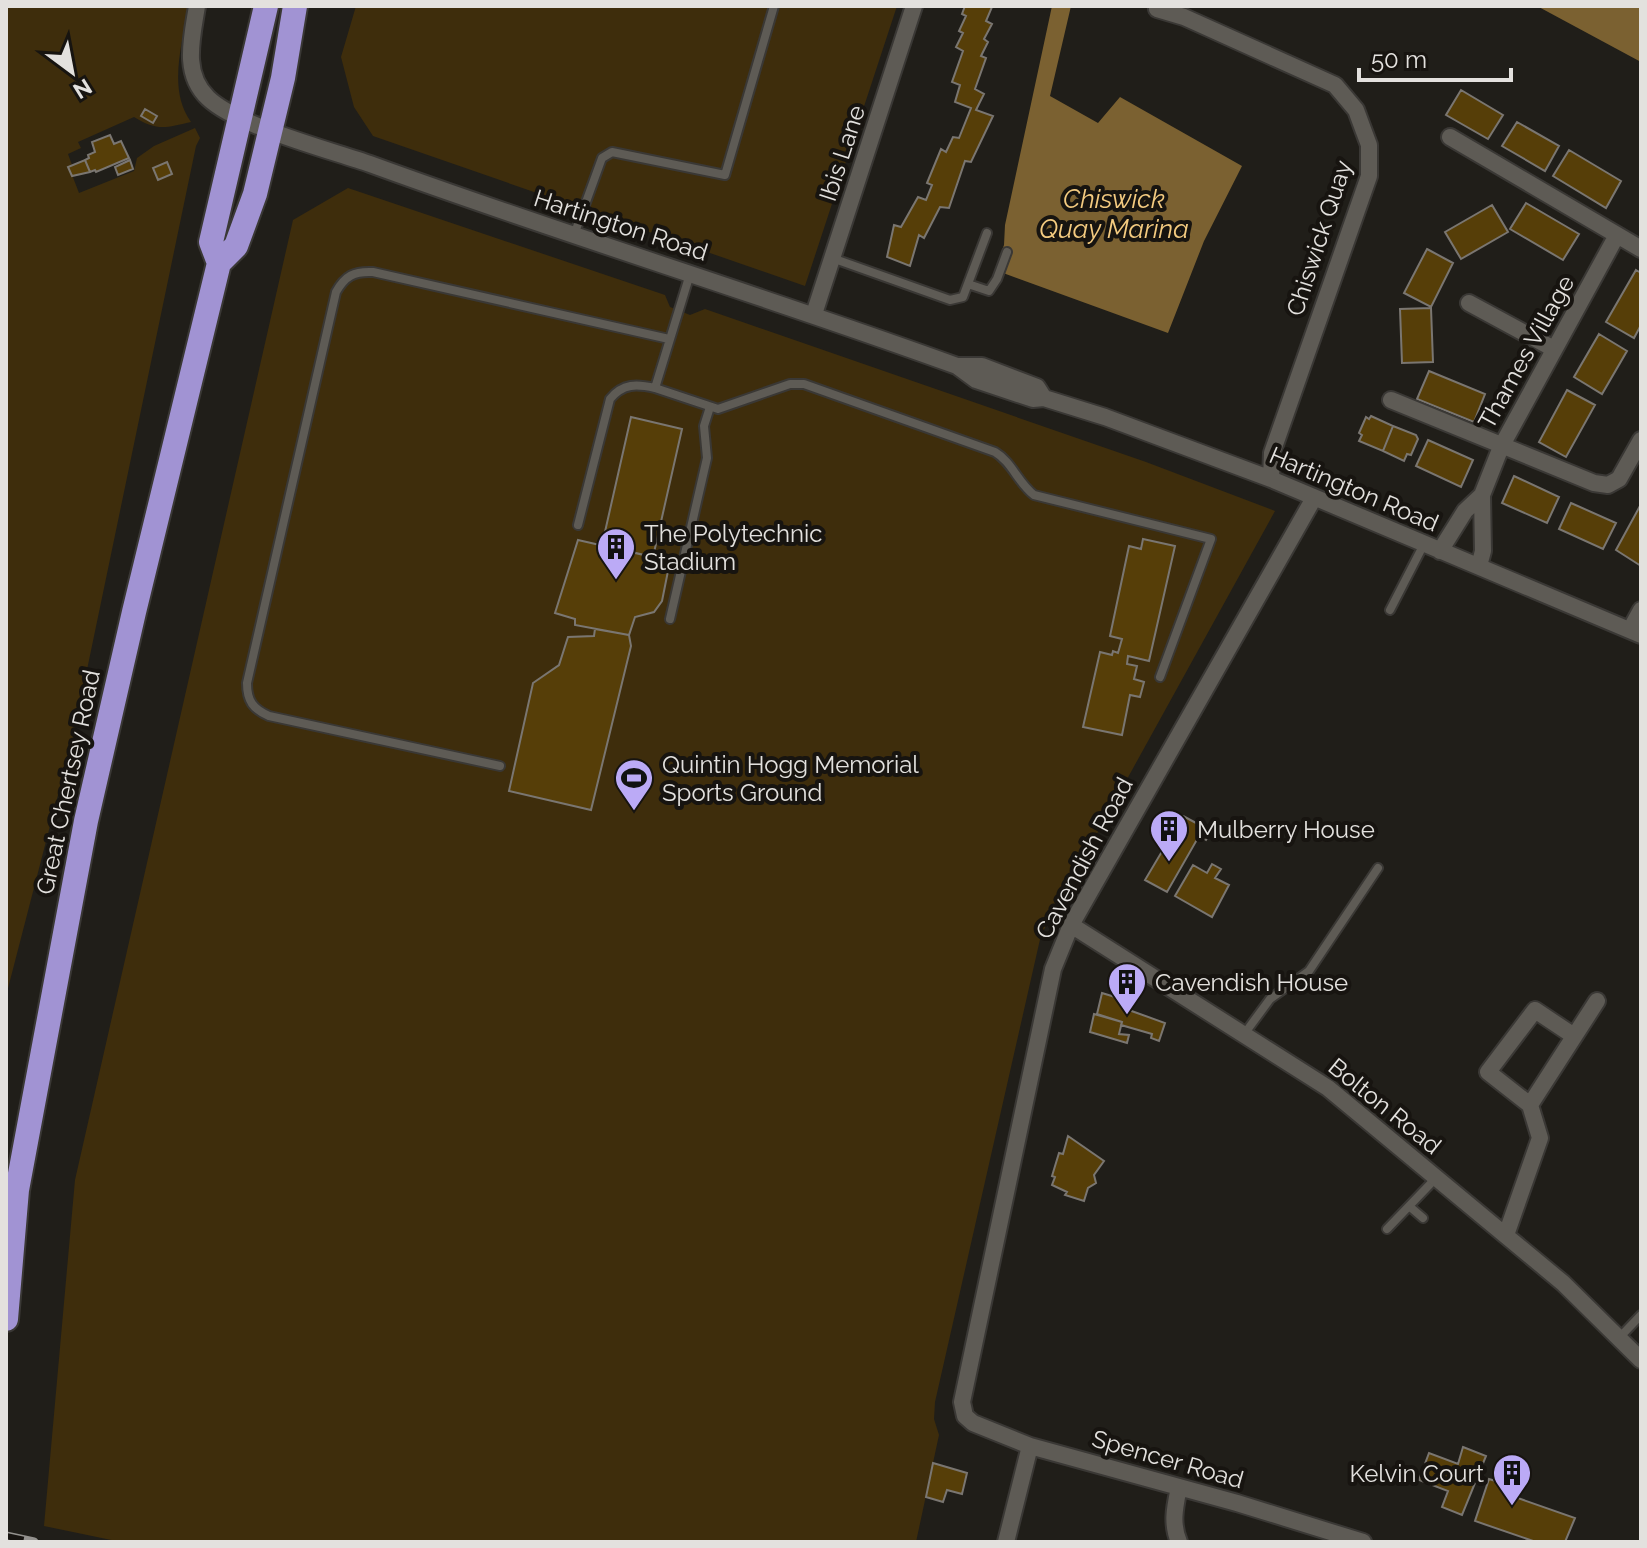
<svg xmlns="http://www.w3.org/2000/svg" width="1647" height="1548" viewBox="0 0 1647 1548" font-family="Raleway,sans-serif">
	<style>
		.green { fill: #3e2d0c }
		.water { fill: #7b6131 }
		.building { fill: #563e08; stroke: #7a7671; stroke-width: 2 }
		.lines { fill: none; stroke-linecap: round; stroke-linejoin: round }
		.lane-casing { stroke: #3a3835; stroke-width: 12 }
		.street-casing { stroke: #3a3835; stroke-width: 20 }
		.highway-casing { stroke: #3a3835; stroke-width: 28 }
		.lane { stroke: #5e5b55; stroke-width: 8 }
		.street { stroke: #5e5b55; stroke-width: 16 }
		.highway { stroke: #a193d3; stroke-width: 24 }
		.rail-casing { stroke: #94928e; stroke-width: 9 }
		.rail { stroke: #171410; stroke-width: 6; stroke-dasharray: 18; stroke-linecap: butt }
		.labels { text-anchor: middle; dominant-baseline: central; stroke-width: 8; stroke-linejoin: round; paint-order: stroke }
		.street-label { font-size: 24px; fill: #e3e1de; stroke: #171410 }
		.poi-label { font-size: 24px; fill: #e3e1de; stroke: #171410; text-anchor: start }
		.water-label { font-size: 26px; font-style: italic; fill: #f4cb80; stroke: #171410 }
	</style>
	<rect width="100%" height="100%" fill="#201e19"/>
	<!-- green -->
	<path class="green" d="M6 6H188C183 43 167 89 191 122 165 128 157 131 134 117L78 142 81 148 68 154 72 165 69 167 79 193 134 171 137 158 154 146 195 128 200 138 196 146 73 737 6 996Z
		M356 6H897L805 286 373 136 354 107 341 57Z
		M348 188 665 295 670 307 690 315 705 309 1146 462 1275 511 1041 935 935 1402 934 1419 939 1435 916 1542H121L44 1526 75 1180 293 220Z"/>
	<!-- water -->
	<path class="water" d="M1052 6H1071L1050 96 1098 123 1120 97 1242 166 1204 241 1168 333 995 270 1004 245 1005 225Z
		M1537 6H1641V62Z"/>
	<!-- building -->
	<path class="building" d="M965 6 992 7 986 21 992 24 984 39 988 42 981 56 986 58 975 89 984 94 976 110 993 116 971 162 965 161 949 208 940 207 924 238 919 235 910 266 887 257 894 225 901 227 918 197 926 200 932 185 927 183 941 149 946 152 953 137 959 138 971 108 955 102 960 85 952 82 963 51 956 47 963 33 959 31 966 16 962 14Z
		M1461 90 1503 115 1488 139 1446 115Z
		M145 109 157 116 153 123 141 116Z
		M1517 122 1559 146 1545 171 1502 146Z
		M110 135 114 144 121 141 129 158 96 172 95 170 90 172 85 160 89 158 88 155 95 152 92 142Z
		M1569 150 1621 181 1606 208 1553 176Z
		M85 160 90 172 72 176 68 167Z
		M130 160 133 169 118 175 115 167Z
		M167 162 172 174 158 180 153 168Z
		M1526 203 1579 234 1563 260 1510 229Z
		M1492 205 1508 232 1461 259 1445 232Z
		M1427 249 1453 263 1431 307 1404 293Z
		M1636 270 1641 273V325L1634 338 1606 322Z
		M1431 308 1433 362 1402 363 1400 309Z
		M1599 334 1627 351 1602 394 1574 377Z
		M1429 371 1485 394 1474 422 1417 399Z
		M1567 390 1595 405 1566 457 1539 442Z
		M1371 416 1393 426 1383 451 1359 441 1362 435 1359 433 1366 417 1369 419Z
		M631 417 682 429 653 557 602 545Z
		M1393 426 1416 435 1418 439 1411 455 1407 454 1404 461 1383 451Z
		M1428 440 1473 460 1461 487 1416 466Z
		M1514 476 1559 497 1547 523 1502 503Z
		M1571 503 1616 523 1603 549 1559 529Z
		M1640 506 1641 507V566L1616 550Z
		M1143 539 1175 546 1149 661 1128 656 1127 664 1137 666 1134 679 1144 682 1140 697 1130 695 1122 735 1083 727 1100 652 1112 655 1113 651 1118 653 1122 639 1110 636 1129 546 1141 549Z
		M578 540 670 561 662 601 654 612 635 617 629 635 575 625V619L555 613Z
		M595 629 629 635 631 646 591 810 509 791 533 683 559 665 568 637 594 636Z
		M1183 816 1211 831 1206 840 1199 836 1167 892 1145 880Z
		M1212 864 1221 869 1215 878 1229 885 1212 917 1175 896 1193 865 1207 873Z
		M1102 993 1128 1001 1126 1009 1165 1023 1159 1041 1151 1038 1152 1034 1121 1025 1122 1022 1097 1014Z
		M1094 1014 1122 1022 1119 1034 1129 1035 1127 1043 1090 1032Z
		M1068 1136 1104 1161 1094 1175 1096 1183 1088 1188 1084 1201 1065 1195 1067 1192 1052 1185 1055 1177 1052 1176 1059 1153 1063 1154Z
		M1463 1447 1486 1456 1462 1515 1442 1507 1448 1491 1419 1480 1429 1453 1458 1464Z
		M933 1463 967 1473 962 1494 947 1490 943 1502 926 1497Z
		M1489 1479 1515 1487 1512 1496 1575 1518 1565 1542H1536L1475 1521Z"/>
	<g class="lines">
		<!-- lane casing -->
		<g class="lane-casing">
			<path id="lane" d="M574 235 602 158 612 152 725 175 774 6
				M832 258 950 300 963 297 987 233
				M690 274 655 388 718 409 790 384H804L995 452C1012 462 1018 483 1034 495L1211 539 1160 677
				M968 284 989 291 997 279 1007 252
				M578 525 610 399C623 383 637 384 655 388
				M1390 610 1424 544
				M670 619 707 458 704 426 710 407
				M500 766 269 716C253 709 247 701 247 683L336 292C345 276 354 271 373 272L669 339
				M1245 1033 1270 999 1309 971 1378 868
				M1409 1206 1423 1218
				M1387 1229 1436 1178
				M1619 1338 1641 1315"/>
		</g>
		<!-- street casing -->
		<g class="street-casing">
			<path id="street" d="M197 6C192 38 182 73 208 98 237 126 330 150 370 164 564 235 762 295 957 366L976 380 1033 399 1044 398 1105 417 1271 479 1641 635
				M1157 9 1184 17 1335 85 1356 110 1363 129 1369 145V176L1272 453 1271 479
				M1450 137 1641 249
				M1469 303 1554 349
				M814 314 914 6
				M957 366H982L1037 387 1044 398
				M1391 400 1594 483 1608 485 1619 479 1641 440
				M1482 495 1501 447 1617 235
				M1314 498 1071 925 1053 969 962 1402 965 1416 973 1423 1030 1446 1237 1503 1363 1542
				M1440 551 1465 511 1482 495 1483 551 1479 566
				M1630 630 1641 610
				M1071 925 1328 1088 1563 1283 1641 1360
				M1530 1105 1488 1072 1535 1010 1574 1036
				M1506 1235 1540 1138 1530 1105 1597 1001
				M1006 1542 1030 1446
				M1179 1542C1171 1523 1175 1507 1179 1487"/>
		</g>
		<!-- highway casing -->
		<g class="highway-casing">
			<path id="highway" d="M219 263 211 242 266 6
				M6 1319 17 1190 86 821 134 612 219 263 236 246 255 194 283 78 295 6"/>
		</g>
		<!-- lane -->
		<use href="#lane" class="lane"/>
		<!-- street -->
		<use href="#street" class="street"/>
		<!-- highway -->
		<use href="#highway" class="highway"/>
		<!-- rail casing -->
		<g class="rail-casing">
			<path id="rail" d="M6 1536 34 1542"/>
		</g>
		<!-- rail -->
		<use href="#rail" class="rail"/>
	</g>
	<!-- icons -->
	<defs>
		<g id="building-pin" transform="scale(2)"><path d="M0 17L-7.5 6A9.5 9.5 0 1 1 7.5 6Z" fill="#bbaaf6" stroke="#171410"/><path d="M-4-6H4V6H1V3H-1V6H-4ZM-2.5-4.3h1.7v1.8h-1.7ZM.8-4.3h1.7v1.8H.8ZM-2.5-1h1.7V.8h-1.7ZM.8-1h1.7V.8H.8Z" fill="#111"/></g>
		<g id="stadium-pin" transform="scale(2)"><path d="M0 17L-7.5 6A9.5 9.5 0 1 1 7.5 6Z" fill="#bbaaf6" stroke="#171410"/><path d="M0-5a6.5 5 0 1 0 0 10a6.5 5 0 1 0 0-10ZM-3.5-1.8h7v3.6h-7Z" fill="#111"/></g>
	</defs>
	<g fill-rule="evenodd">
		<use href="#building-pin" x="616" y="547"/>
		<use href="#stadium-pin" x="634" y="778"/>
		<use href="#building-pin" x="1169" y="829"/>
		<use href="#building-pin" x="1127" y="982"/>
		<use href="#building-pin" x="1512" y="1473"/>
	</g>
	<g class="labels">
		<!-- street labels -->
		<g class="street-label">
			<text transform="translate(842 153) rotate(-72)">Ibis Lane</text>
			<text transform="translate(621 225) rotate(18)">Hartington Road</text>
			<text transform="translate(1319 238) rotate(-72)">Chiswick Quay</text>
			<text transform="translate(1526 352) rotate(-61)">Thames Village</text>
			<text transform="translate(1354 489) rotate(23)">Hartington Road</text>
			<text transform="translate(68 782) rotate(-78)">Great Chertsey Road</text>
			<text transform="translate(1084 858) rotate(-62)">Cavendish Road</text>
			<text transform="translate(1385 1106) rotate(39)">Bolton Road</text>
			<text transform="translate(1168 1459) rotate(16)">Spencer Road</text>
		</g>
		<!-- poi labels -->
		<g class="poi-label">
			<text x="644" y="533">The Polytechnic<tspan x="644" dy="28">Stadium</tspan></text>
			<text x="662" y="764">Quintin Hogg Memorial<tspan x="662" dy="28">Sports Ground</tspan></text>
			<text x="1197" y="829">Mulberry House</text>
			<text x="1155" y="982">Cavendish House</text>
			<text x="1484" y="1473" text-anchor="end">Kelvin Court</text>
		</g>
		<!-- water labels -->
		<g class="water-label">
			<text x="1114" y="199">Chiswick<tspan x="1114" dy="30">Quay Marina</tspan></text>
		</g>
	</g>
	<!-- border -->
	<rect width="1647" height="1548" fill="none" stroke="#e3e1de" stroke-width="16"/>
	<!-- north arrow -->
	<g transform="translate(72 72) rotate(148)" stroke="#171410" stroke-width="6" paint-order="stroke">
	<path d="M0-6L14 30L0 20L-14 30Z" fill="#e3e1de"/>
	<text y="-12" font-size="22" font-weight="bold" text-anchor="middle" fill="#e3e1de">N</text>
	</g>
	<!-- scale -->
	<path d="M1359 68v12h152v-12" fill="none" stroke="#e3e1de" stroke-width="4"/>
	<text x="1371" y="68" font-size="24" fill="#e3e1de" stroke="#171410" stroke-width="6" paint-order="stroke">50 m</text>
</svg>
